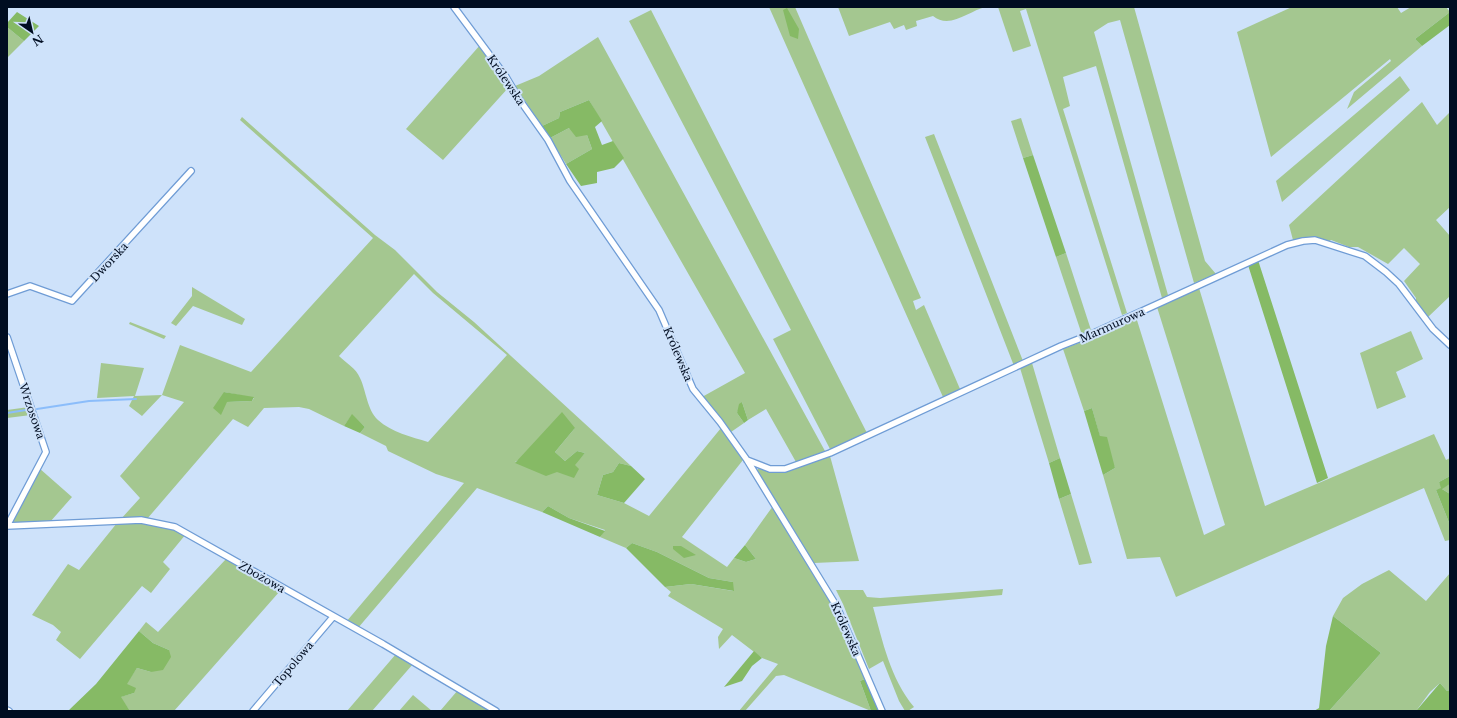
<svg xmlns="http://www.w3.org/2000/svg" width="1457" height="718" viewBox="0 0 1457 718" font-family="'Libre Baskerville',serif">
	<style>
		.green { fill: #a4c790; fill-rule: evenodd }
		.forest { fill: #86ba65 }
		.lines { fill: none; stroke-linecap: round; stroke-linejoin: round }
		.stream { stroke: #8bbdfa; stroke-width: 2 }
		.street-casing { stroke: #6f9cd5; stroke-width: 8 }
		.street { stroke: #fff; stroke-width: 5.5 }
		.labels { text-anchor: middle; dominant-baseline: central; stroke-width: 4; stroke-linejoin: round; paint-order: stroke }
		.street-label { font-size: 11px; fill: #000d21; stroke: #cee2fa }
	</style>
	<rect width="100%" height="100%" fill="#cee2fa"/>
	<!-- green -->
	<path class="green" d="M769 7H795L921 298 913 301 916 310 924 305 960 389 943 397Z
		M838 7H986C970 10 950 30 933 16L916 21 917 26 906 30 904 25 894 29 890 22 849 36Z
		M998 7H1134L1205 261 1216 274 1194 283 1120 20 1108 23 1094 32 1168 295 1162 298 1096 66 1063 77 1070 106 1063 109 1127 313 1122 315 1026 9 1020 11 1031 46 1013 52Z
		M1292 7H1397L1401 13 1411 7H1446L1450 12 1415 39 1422 46 1347 109 1354 92 1391 61 1390 59 1271 157 1237 32Z
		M651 10 867 433 830 449 773 339 791 330 629 21Z
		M7 27 24 41 7 58Z
		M598 37 825 451 796 462 766 409 748 420 742 402 737 413 744 423 731 432 702 397 745 373 589 100 560 112 559 118 542 126 515 86 539 76Z
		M481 44 509 87 443 160 406 129Z
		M1400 76 1410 90 1282 202 1276 181Z
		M1422 102 1437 125 1450 112V207L1436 220 1450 236V296L1427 318 1416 303V298L1404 281 1420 264 1404 248 1388 264 1358 247H1349L1331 240 1328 242 1304 238 1293 240 1289 225Z
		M242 117 375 235 395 250 437 292 474 322 631 466 619 463 613 472 603 475 597 495 624 503 649 516 721 428 743 460 682 537 727 567 734 558 746 562 756 559 745 545 773 506 797 549 813 571 835 609 865 679 860 681 871 711 784 675 776 676 745 711H739L778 664 762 658 732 635 719 649 718 637 723 629 668 596 671 592 665 587 691 584 733 591V582L709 578 657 552 632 543 626 548 600 537 605 530 569 518 548 506 542 512 477 488 358 628 346 622 464 483 436 474 388 451 386 446 360 433 365 427 352 415 344 426 309 409 299 407 264 408 248 427 233 419 147 519 120 520 140 498 120 476 184 402 162 395 142 416 129 406 134 396 97 398 101 363 144 368 135 396 162 395 180 345 251 372 373 238 240 120ZM414 274 433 293 507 355 428 442C412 437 391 432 378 420 367 410 366 390 360 378 356 368 346 363 339 356ZM224 392 254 398 252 401 227 402ZM575 428 555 452 565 461 577 451 585 453C562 480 545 469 515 462Z
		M1021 118 1033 155 1023 158 1011 121Z
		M569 128 587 135 592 149 566 164 550 138Z
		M934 134 1023 361 1014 366 925 137Z
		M1066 253 1091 330 1082 335 1056 257Z
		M192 287 245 319 242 325 193 306 176 326 171 323 192 296Z
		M1199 288 1265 506 1434 434 1446 460 1450 458V476L1439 482 1442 488 1450 484V494L1442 489 1436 490 1450 525V540L1445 541 1424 488 1176 597 1160 557 1127 559 1103 475 1115 468 1100 437 1092 408 1084 411 1063 349 1095 337 1136 317 1204 535 1225 525 1157 307Z
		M130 322 166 336 164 339 129 324Z
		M1411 331 1423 359 1396 372 1406 397 1377 409 1360 353Z
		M1032 363 1060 458 1049 463 1020 368Z
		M29 407 31 415 7 418V410Z
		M830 456 859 561 814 563 802 548 756 471 760 467 771 471Z
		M39 468 72 497 50 522 13 523 11 520Z
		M1071 494 1092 563 1079 565 1059 499Z
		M117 523C141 522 164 524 186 534L163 562 170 569 151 593 142 586 80 659 56 640 61 632 53 625 32 615 68 564 79 570Z
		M226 559 280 591 174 711H130L120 697 134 693 126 684 137 668 151 672 169 650 153 643 139 631 146 622 158 632Z
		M1389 570 1426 601 1450 573V690L1447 691 1440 683 1430 692 1416 711H1329L1381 653 1333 616 1343 598 1362 584Z
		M1003 589 1002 595 873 607C883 642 890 678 914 707L908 711H905L899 701 883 661 869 669 843 604 836 590H863L867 597 880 598Z
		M396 654 413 664 372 711H347Z
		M458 690 491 710 440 711Z
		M413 695 432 711H399Z"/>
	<!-- forest -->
	<path class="forest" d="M787 8 799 29 798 39 790 36 783 10Z
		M17 12 39 26 24 41 7 27V23Z
		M1450 12V25L1422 46 1415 39Z
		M589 100 602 121 595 127 602 145 613 141 624 158 614 168 597 172V183L581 186 566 164 592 149 587 135 576 137 569 128 550 138 542 126 559 118 560 112Z
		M1033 155 1066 253 1056 257 1023 158Z
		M1258 260 1328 478 1317 483 1248 265Z
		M224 392 254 397 252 401 227 402 221 415 213 408Z
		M742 402 748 420 744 423 737 413 739 404Z
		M1092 408 1100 436 1107 437 1115 468 1103 475 1084 411Z
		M562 412 575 428 555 452 565 461 577 451 585 453 575 465 579 469 574 478 557 472 546 476 515 463Z
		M352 414 365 427 360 433 344 426Z
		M1060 458 1071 494 1059 499 1049 463Z
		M619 463 631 466 645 479 624 503 597 495 603 475 613 472Z
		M1450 476V484L1442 489 1450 494V525L1436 490 1441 488 1439 482Z
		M548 506 569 518 605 531 600 537 542 512Z
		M632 543 657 552 709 578 733 582 734 591 691 584 665 587 626 548Z
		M745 545 756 559 746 562 734 558Z
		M673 546H681L696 555 684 558 673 549Z
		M1333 616 1381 653 1329 711H1314L1319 708 1326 646Z
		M139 631 153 643 169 650 171 657 163 670 151 672 137 668 127 684 136 688 134 693 121 697 130 711H65L69 710 96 684Z
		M754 651 762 658 752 666 742 681 724 687Z
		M865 679 879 711H871L860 681Z
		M1440 683 1447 691 1450 690V711H1416Z"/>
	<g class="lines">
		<!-- stream -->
		<path class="stream" d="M37 409 89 401 136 399
			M7 413 26 410"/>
		<!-- street casing -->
		<g class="street-casing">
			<path id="street" d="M454 7 506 77 519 99 548 140 570 181 659 310 693 389 720 422 747 460 837 607 882 711
				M7 294 30 286 72 301 191 171
				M7 337 46 452 7 526
				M747 460 770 469H785L830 453 1061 346 1094 333 1287 245 1303 241 1315 240 1365 256 1386 272 1399 284 1433 329 1450 345
				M7 526 141 520 175 527 383 644 496 711
				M7 710 9 711
				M253 711 333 617"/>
		</g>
		<!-- street -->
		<use href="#street" class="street"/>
	</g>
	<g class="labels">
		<!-- street labels -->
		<g class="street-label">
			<text transform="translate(506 80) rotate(56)">Królewska</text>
			<text transform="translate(109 262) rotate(-47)">Dworska</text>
			<text transform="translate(1112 325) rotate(-24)">Marmurowa</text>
			<text transform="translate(678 354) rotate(67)">Królewska</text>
			<text transform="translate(32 411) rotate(71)">Wrzosowa</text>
			<text transform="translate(262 577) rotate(30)">Zbożowa</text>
			<text transform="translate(846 629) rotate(66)">Królewska</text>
			<text transform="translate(293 664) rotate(-50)">Topolowa</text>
		</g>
	</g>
	<!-- border -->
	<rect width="1457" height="718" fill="none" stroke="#000d21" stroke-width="16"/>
	<!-- north arrow -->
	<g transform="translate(32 32) rotate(146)" stroke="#cee2fa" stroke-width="3" paint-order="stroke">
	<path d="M0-3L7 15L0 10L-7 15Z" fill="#000d21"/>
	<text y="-6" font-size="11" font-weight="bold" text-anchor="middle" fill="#000d21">N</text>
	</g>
</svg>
